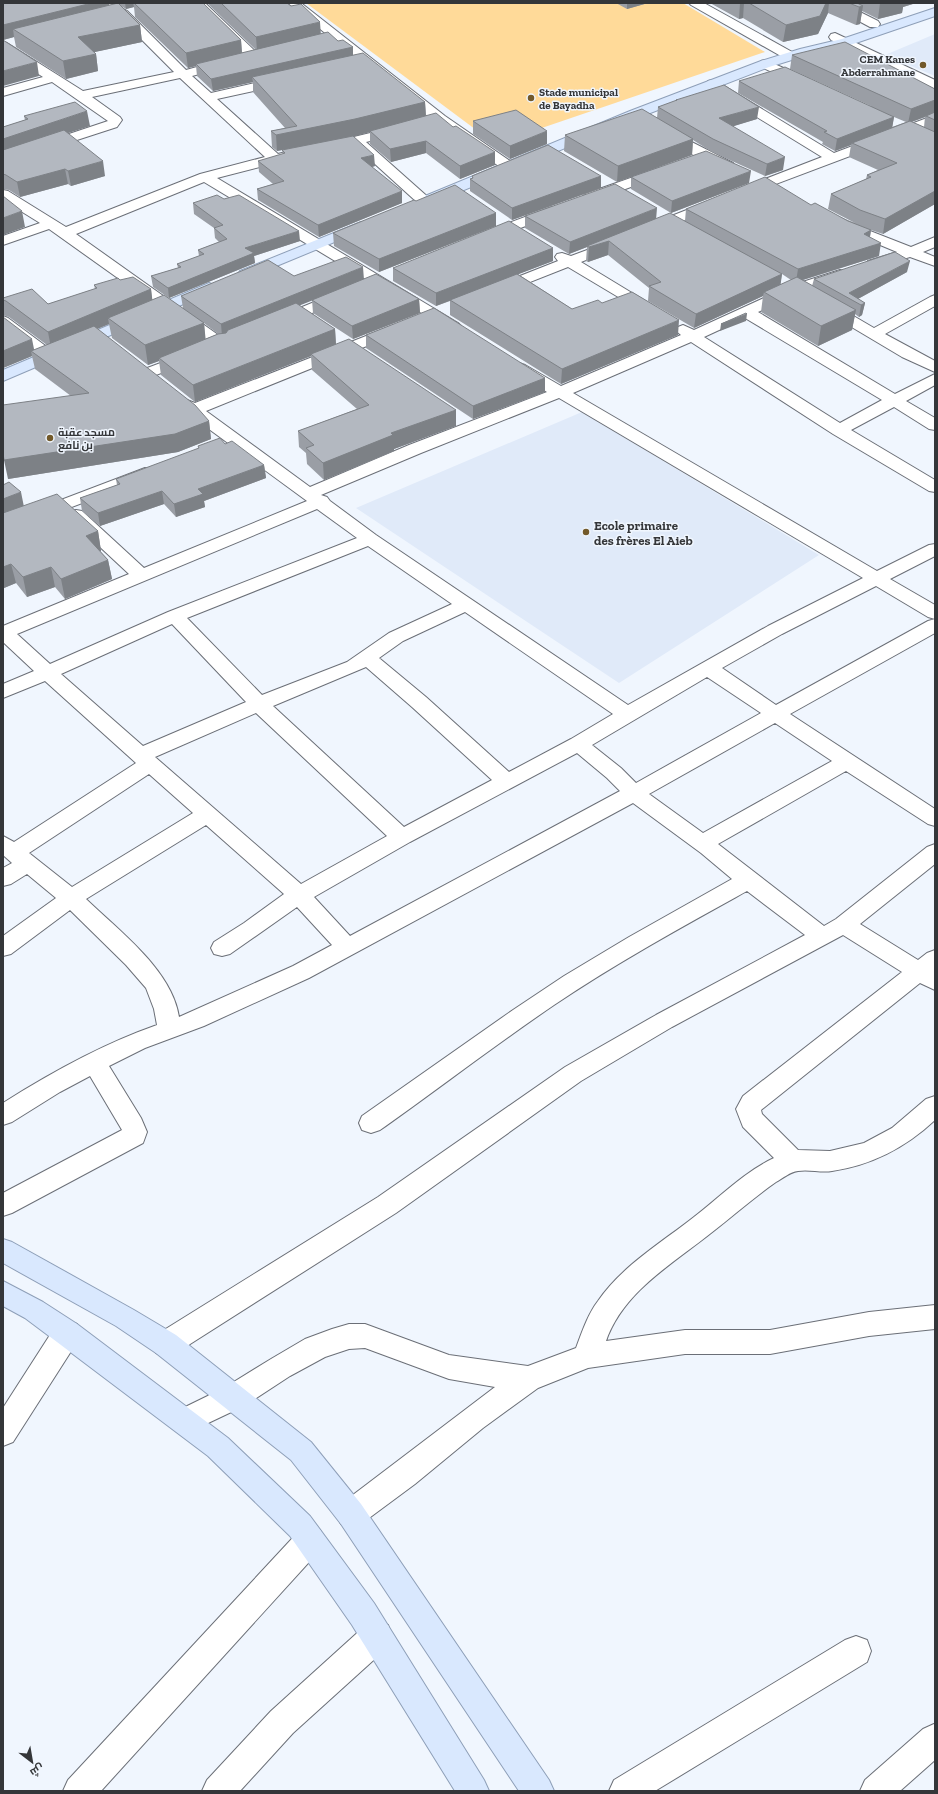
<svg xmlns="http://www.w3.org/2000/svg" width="938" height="1794" viewBox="0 0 938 1794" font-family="'Zilla Slab',Cairo,serif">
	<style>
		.built { fill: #e0eaf9 }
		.green { fill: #ffda99 }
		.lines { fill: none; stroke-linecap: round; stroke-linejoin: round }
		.minor-casing { stroke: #6b6f77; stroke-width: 2 }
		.major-casing { stroke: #8e9fb8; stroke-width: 2 }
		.minor { fill: #fff; fill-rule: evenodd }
		.major { fill: #d9e8fe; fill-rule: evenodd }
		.wall { fill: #9a9ea5; fill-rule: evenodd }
		.shaded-wall { fill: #7d8186 }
		.building { fill: #b3b8c0; stroke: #7d8186 }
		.poi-dot { fill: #72592a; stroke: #f0f6fe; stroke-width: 1.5 }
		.labels { text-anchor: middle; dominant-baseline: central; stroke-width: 3; stroke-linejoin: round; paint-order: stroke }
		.far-poi-label { font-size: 11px; font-weight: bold; fill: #343639; stroke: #f0f6fe; text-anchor: start }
		.poi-label { font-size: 13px; font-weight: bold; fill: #343639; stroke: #f0f6fe; text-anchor: start }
	</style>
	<rect width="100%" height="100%" fill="#f0f6fe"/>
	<!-- built -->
	<path class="built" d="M935 34V76L885 55Z
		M582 412 819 555 619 683 356 508Z"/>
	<!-- green -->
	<path class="green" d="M306 3H683L765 52 495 144Z"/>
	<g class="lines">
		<!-- minor casing -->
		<g class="minor-casing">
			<path id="minor" d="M98 3H113L127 11 186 70 226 59 230 60 232 63 230 66 192 76 211 93 282 77 286 78 288 81 286 84 217 99 278 154 286 152 291 153 293 156 291 159 217 178 458 323 461 326 458 329 453 331 448 329 204 182 76 234 228 342 230 345 228 348 222 350 216 348 49 229 3 245V236L40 223 3 200V190L8 191 66 227 200 174 265 157 180 78 92 97 120 117 122 120 117 127 3 164V156L108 121 52 82 3 96V88L43 77 3 51V42L7 43 83 91 174 72 119 17Z
				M192 3H205L257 53 259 56 257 59H249Z
				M288 3H301L445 116 513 163 515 166 513 169H503L435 122Z
				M689 3H704L794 53 796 56 794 59H786L691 5Z
				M827 3H842L878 21 880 24 878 27H870L829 5Z
				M835 33 935 80V89L831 40 829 37 831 34Z
				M765 60 809 79 811 82 809 85H801L761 67 759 64 761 61Z
				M712 80 716 81 834 153 935 115V124L744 196 739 195 737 192 739 189 822 157 708 87 706 84 708 81Z
				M399 126 404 127 406 130 404 133 366 142 429 198 431 201 429 204H419L354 145 330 151 325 150 323 147 325 144Z
				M666 129 733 163 735 166 733 169C718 173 676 144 661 136L659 133 661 130Z
				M659 168 664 169 666 172 664 175 595 200H585L583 197 585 194Z
				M712 200 717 201 719 204 717 207 656 232 651 233 646 232 644 229 646 226Z
				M552 207 557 208 559 211 557 214 492 239 487 240 482 239 480 236 482 233Z
				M842 220 911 247 935 237V247L923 252 935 257V266L910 257 873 268 868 267 866 264 868 261 897 252 837 227 835 224 837 221Z
				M614 240 619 241 621 244 619 247 581 262 655 307 658 310 655 313 650 315 645 313 568 267 502 293 497 295 492 293 489 290 492 287 558 261 555 257 557 254 562 253 571 256Z
				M840 270 845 271 847 274 845 277 800 292 758 312 895 394 935 374V385L906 401 935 418V430L929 429 894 407 851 430 935 480V492L929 491 833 434 691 342 573 393 877 571 929 545 935 544V556L890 579 935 605V619L928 617 876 586 782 634 722 668 776 705 928 621 935 619V633L790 714 935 809V826L928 824 846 771 718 844 824 926 836 919 927 847 935 844V864L860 924 918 960 927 953 935 950V990L920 983 761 1110 762 1114 798 1150 830 1151 864 1143 892 1128 926 1099 935 1096V1120C905 1148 872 1165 832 1171 821 1173 809 1169 798 1171 790 1172 783 1178 776 1182 753 1198 733 1216 711 1233 672 1264 623 1292 606 1341L685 1330H770L869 1312 935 1305V1329L869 1336 770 1354H685L588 1368 538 1388 483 1428 415 1484 361 1524 351 1528 341 1524 336 1514 341 1504 495 1387 449 1379 365 1348 349 1349 325 1357 290 1376 244 1406 185 1434 175 1430 171 1421 175 1412 224 1388 271 1359 305 1339 332 1329 349 1324H365L449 1355 528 1366 576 1348C582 1332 588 1314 598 1301 622 1266 661 1243 694 1217 720 1197 744 1172 774 1158L743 1127 736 1109 743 1096 902 972 843 935 672 1027 581 1081 396 1213 176 1353 166 1356 156 1353 152 1344 156 1335 378 1197 565 1067 656 1015 805 935 747 891C682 927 616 963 554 1005 495 1045 438 1089 380 1130L371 1133 362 1130 359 1123 362 1116 513 1010 564 976 629 937 732 879 701 853 633 803 309 978 204 1026 145 1048 109 1066 141 1118 147 1132 143 1143 12 1213 3 1216V1193L122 1130 90 1076 60 1092 12 1122 3 1125V1103C52 1072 103 1044 157 1025L154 1009 146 988 126 965 70 910 11 954 3 956V936L56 898 27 874 11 884 3 886V868L12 863 3 855V836L14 842 136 763 45 681 3 698V684L34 671 3 642V626L129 574 70 519 67 515 70 511 76 510 82 511 144 568 307 501 187 413 179 405 181 402 187 400 195 403 389 327 394 325 399 327 402 330 399 333 206 411 310 487 409 445 547 392 513 371 511 368 513 365 519 363 525 365 561 386 681 335 675 330 678 327 683 325 694 330 790 286ZM745 318 882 400 840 423 704 337ZM559 398 863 578 768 626 628 705 376 535 330 501 327 497 321 495 421 453ZM317 509 357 538 168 612 50 664 17 634ZM368 546 452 604 389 633 347 662 262 695 187 618ZM465 612 613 714 571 739 509 772 426 697 379 658 403 641ZM172 624 246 702 143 746 61 674ZM366 667 412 707 492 780 404 827 273 706ZM707 677 761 713 636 783 621 768 592 745ZM256 713 387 836 301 884 155 757ZM775 723 832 761 703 833 649 794ZM577 753 607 778 620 791 350 936 314 897 410 842ZM149 774 193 813 72 887 29 853ZM206 825 284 894 244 923 214 942 211 948 214 954 222 956 230 954 297 907 332 945 293 966 179 1017C172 970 119 931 86 899Z
				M341 291 346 293 349 296 346 299 283 325 278 327 273 325 270 322 273 319Z
				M935 295V306L885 334 935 361V372L902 357 823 310 820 307 823 304 828 302 833 304 874 328 930 297Z
				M3 316 8 318 55 353 57 356 55 359 49 361 43 359 3 328Z
				M187 353 193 355 195 358 193 361 148 378 142 376 140 373 142 370Z
				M145 468 151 469 154 473 151 477 3 533V522Z
				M67 1321 77 1324 80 1333 77 1342 13 1442 3 1446V1408L57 1324Z
				M310 1526 320 1530 325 1540 320 1550 101 1791H63L68 1780 300 1530Z
				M377 1621 388 1625 392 1636 388 1647 293 1733 240 1791H202L207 1780 271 1711 366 1625Z
				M856 1636 867 1640 871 1651 867 1662 655 1791H609L614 1780 845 1640Z
				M934 1724 935 1760 900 1791H860L865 1780 923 1729Z"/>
		</g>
		<!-- major casing -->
		<g class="major-casing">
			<path id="major" d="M935 8V16L850 45 808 55 769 67 640 117 435 202H425L423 199 425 196 630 111 761 61 800 49 842 39Z
				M361 222 366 223 368 226 366 229 250 277 245 278 240 277 238 274 240 271Z
				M209 283 214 285 217 288 214 291 3 381V370Z
				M3 1239 12 1242 134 1310 176 1335 311 1442 361 1504 549 1780 554 1791H519L341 1524 291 1460 156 1353 116 1326 3 1263Z
				M3 1281 43 1302 77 1324 228 1438 310 1516 374 1603 484 1780 489 1791H455L352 1625 290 1536 208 1456 57 1342 25 1318 3 1306Z"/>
		</g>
		<!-- minor -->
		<use href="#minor" class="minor"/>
		<!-- major -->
		<use href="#major" class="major"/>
	</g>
	<!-- wall -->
	<path class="wall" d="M3 3 109 5 117 4 116 3H203L241 40 242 53 256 50 207 3H287L320 34 353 47V55L425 102 426 116 495 165 460 179 426 153 391 162 370 144V132L353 136 375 166 372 167 402 203 319 237 258 200 257 189 273 184 259 172 258 161 283 154 282 150 277 151 272 147 271 131 285 128 253 92V82L213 91 197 76 196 66 188 68 135 17 134 7 126 9 121 6 140 25 142 42 94 52 96 54 98 71 66 79 16 47 14 37 3 40Z
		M616 3H648L627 9Z
		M710 3H916L903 7 902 13 878 19 862 11 860 24 856 25 828 13 818 34 783 42 743 18 739 19Z
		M792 55 935 89V204L883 234 871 230 870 237 879 256 803 280 812 286 814 279 907 272 858 299 865 303 862 315 859 317 855 314 852 330 818 346 761 312 763 296 694 328 648 301 649 288 608 255 588 262 586 261 587 247 569 254 525 228V216L656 219 685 221 686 209 811 205 855 223 828 209 831 194 866 179 867 175 878 170 849 157 851 145 835 151 822 144 823 142 738 93 739 81 871 106 790 69ZM894 117 906 122 892 127ZM925 117 924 127 912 122ZM782 274 791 280 780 285Z
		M676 100 757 119 733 126 783 170 765 176 712 152 693 140 692 155 617 182 564 151 565 135 657 118 658 107 676 101Z
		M24 116 90 126 67 133 105 176 71 186 68 184 20 197 9 190 3 189V127L25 120Z
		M473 121 547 144 510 159 473 134Z
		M472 176H601V188L512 220 470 191V179H472Z
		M631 177 749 183 671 213 631 189Z
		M224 199 300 241 254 256 255 263 169 298 153 287 151 276 178 268 177 264 199 256 198 250 219 242 215 238 214 228 194 214 193 203Z
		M496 213V226L379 272 334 246 333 233Z
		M553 248V261L518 274 572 309 602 303 678 335 561 384 450 315V301L436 306 393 281V268Z
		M294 276 364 279 419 299 420 313 353 339 313 313 312 300 299 305 335 329 336 344 456 410V426L394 449V451L324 480 307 464 306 453 299 447 298 431 357 409 312 370 311 356 195 402 161 375 159 361 148 365 112 338 109 324 97 329 209 421 211 439 178 452 8 479 71 396 35 369 32 356 3 368V317L34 350 47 345 9 317 3 315V298L48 304 95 289 94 285 120 280 151 289 152 300 183 308 181 296ZM204 323 218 334 205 339Z
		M366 335 545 378V392L473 419 366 348Z
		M225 444 264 465 266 478 204 501 205 507 176 517 164 504 100 526 82 511 80 498 117 485 116 479 199 449 198 446Z
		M3 485 23 506 98 531 101 551H100L108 560 112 579 65 599 55 587 27 597 16 583 4 588 3 586Z"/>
	<!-- shaded-wall -->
	<path class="shaded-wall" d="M92 3H109L110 13 13 29 14 37 3 40V25Z
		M125 3H133L134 7 126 9Z
		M627 3H648L627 9Z
		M740 3H744L743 18 739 19Z
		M826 3H829L828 13 818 34 783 42 786 25Z
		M880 3H916L903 7 902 13 878 19Z
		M863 6 860 24 856 25 859 7Z
		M320 22 321 36 257 51 256 37Z
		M140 25 142 42 81 55 78 37Z
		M241 40 242 54 196 64V66L188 68 186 53Z
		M353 47V60L252 77 253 82 213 91 211 79Z
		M96 54 98 71 66 79 63 61Z
		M37 62 39 76 3 86V71Z
		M935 100 934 114 926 116 925 117 908 123 911 109Z
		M425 102 426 118 370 131V132L356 136 277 151 276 135Z
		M759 107 757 119 718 131 719 118Z
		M87 111 90 126 3 154V139Z
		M894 117 892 129 852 143 851 145 835 151 837 139Z
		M547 131V144L510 159V146Z
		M693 139 692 155 617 182 618 166Z
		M426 141V153L391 162 390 149Z
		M495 152V165L460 179V166Z
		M374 155 375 166 362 170 361 158Z
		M785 157 783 170 765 176 767 164Z
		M103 161 105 176 71 186 68 171Z
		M65 169 68 184 20 197 17 182Z
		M751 171 749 183 671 213 672 201Z
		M601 176V188L512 220V208Z
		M402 191V203L319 237 318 225Z
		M935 191V204L883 234 885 219Z
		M657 208 656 220 587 246V247L569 254 570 242Z
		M22 211 25 227 3 235V218Z
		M496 213V226L379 272V259Z
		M871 230 869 242 864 234Z
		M299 231 300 241 254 256 255 263 169 298 168 288 245 248Z
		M609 241 608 255 588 262 589 247Z
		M881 243 879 256 796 282 798 269Z
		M553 248V261L436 306V293Z
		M910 261 907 272 854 301 849 293Z
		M363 267 364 280 222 336 221 324Z
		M782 274 780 289 764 292 763 296 694 328 696 314Z
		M151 289 153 305 108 318 109 324 51 348 48 332Z
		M419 299 420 313 353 339 352 326Z
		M865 303 862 315 859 317 861 305Z
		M856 310 852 330 818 346 821 326Z
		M747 314 746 321 720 331 721 324Z
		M679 320 678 335 561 384 562 369Z
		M204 323 206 343 159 358V361L148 365 145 345Z
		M335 329 336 346 311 354V356L195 402 193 385Z
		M32 339 35 354 31 351 32 356 3 368V351Z
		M545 378V392L473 419V406Z
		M456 410V426L394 449V451L324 480 323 463 391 433Z
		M209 421 211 439 178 452 8 479 4 460Z
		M264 465 266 478 204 501 205 507 176 517 174 504 198 489Z
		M162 491 164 504 100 526 98 513Z
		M21 492 25 512 3 521V499Z
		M98 531 101 551 90 555 86 536Z
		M108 560 112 579 65 599 61 579Z
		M11 564 16 583 4 588 3 583V567Z
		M51 567 55 587 27 597 23 577Z"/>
	<!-- building -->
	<path class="building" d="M3 3H92L3 25Z
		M118 3 140 25 78 37 96 54 63 61 13 29Z
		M134 3H203L241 40 186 53Z
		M221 3H287L291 6 301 4 320 22 256 37Z
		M749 3H826L820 16 786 25Z
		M849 3H857L863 6 859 7Z
		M328 32 338 41 343 40 353 47 211 79 196 64Z
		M3 40 37 62 3 71Z
		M845 42 935 89V100L911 109 792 55Z
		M363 53 425 102 355 119 276 135 271 131 297 126 252 77Z
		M785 67 894 117 837 139 824 132 827 131 739 81Z
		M724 85 759 107 719 118 785 157 767 164 713 139 658 107 677 100H676Z
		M75 102 87 111 3 139V127L28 119 24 116Z
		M642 109 693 139 618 166 565 135Z
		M516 110 547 131 510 146 473 121Z
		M935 112V120L926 116Z
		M436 113 453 127 456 126 495 152 460 166 426 141 390 149 370 131Z
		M910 121 935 132V191L885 219 860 210 831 194 871 177 867 175 897 163 852 143Z
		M64 130 103 161 68 171 65 169 17 182 6 175 3 174V150Z
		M353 136 374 155 361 158 402 191 318 225 257 189 284 181 258 161 285 153 282 150Z
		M548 145 601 176 512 208 470 179 473 178 472 176Z
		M706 151 751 171 672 201 631 177Z
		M765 177 811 205 815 203 848 221 871 230 864 234 881 243 798 269 686 209Z
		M615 184 657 208 570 242 525 216Z
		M455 185 496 213 379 259 333 233 414 200 416 201Z
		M217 195 224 199 239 195 299 231 245 248 254 253 168 288 151 276 181 267 177 264 204 254 198 250 227 239 214 228 223 225 193 203Z
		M3 196 22 211 3 218Z
		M670 213 782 274 696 314 649 286 661 282 609 241 589 247 587 246Z
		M509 221 553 248 436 293 393 268Z
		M895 252 910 261 849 293 865 303 861 305 814 279Z
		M346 257 363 267 221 324 181 296 268 260 294 276Z
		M376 274 419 299 352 326 312 300Z
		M517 274 572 309 598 300 602 303 632 292 679 320 562 369 450 300Z
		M133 277 151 289 48 332 6 301 3 300V298L32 289 48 304 97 288 94 285 118 278 120 280Z
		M797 277 856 310 821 326 764 292Z
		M164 295 204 323 145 345 108 318Z
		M296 303 335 329 193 385 159 358 218 334 226 333 228 330Z
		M434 308 545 378 473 406 366 335Z
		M746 313 747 314 721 324Z
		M3 317 32 339 3 351Z
		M94 326 195 405 209 421 175 434 4 460 3 454V405L89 393 31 351Z
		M349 339 456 410 391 433 393 435 323 463 306 448 314 445 298 431 369 405 311 354Z
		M220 438 225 444 232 441 264 465 198 489 203 494 174 504 162 491 98 513 80 498 120 484 116 479 199 448 198 446Z
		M9 482 21 492 3 499V485Z
		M57 494 98 531 86 536 108 560 61 579 51 567 23 577 11 564 3 567V513Z"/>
	<!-- markers -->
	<g class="poi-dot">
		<circle cx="923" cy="65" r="4"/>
		<circle cx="531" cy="98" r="4"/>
		<circle cx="50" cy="438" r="4"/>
		<circle cx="586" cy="532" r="4"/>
	</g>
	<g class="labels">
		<!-- far-poi labels -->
		<g class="far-poi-label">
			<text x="915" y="59" text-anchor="end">CEM Kanes<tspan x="915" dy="13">Abderrahmane</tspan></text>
			<text x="539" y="92">Stade municipal<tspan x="539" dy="13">de Bayadha</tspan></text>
			<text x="58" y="432">مسجد عقبة<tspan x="58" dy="13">بن نافع</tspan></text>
		</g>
		<!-- poi labels -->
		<g class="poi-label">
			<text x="594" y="525">Ecole primaire<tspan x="594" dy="15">des frères El Aieb</tspan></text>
		</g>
	</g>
	<!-- border -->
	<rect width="938" height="1794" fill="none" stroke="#343639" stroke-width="8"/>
	<!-- north arrow -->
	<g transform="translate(32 1762) rotate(149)" stroke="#f0f6fe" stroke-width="3" paint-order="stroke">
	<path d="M0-3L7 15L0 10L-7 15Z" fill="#343639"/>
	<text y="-6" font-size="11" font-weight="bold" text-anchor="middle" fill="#343639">ش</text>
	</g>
</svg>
